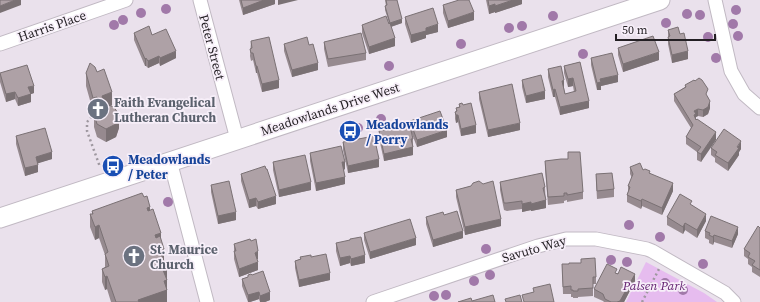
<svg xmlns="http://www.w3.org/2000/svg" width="760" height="302" viewBox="0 0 760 302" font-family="'Source Serif 4',serif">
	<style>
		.green { fill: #e6bcef }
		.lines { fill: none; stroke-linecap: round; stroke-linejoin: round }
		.street-casing { stroke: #c1b9c3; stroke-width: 15 }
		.secondary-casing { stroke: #c1b9c3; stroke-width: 21 }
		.path { stroke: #9f98a0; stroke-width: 2.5; stroke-dasharray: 2 3; stroke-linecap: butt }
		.street { stroke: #fff; stroke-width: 13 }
		.secondary { stroke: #fff; stroke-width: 19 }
		.tree { fill: #a179a9 }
		.wall { fill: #968a8f }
		.shaded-wall { fill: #7a7174 }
		.building { fill: #aea1a6; stroke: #7a7174 }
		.labels { text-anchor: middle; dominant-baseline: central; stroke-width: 3.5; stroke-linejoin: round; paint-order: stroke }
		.street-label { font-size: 13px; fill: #231f23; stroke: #f7eff9 }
		.worship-label { font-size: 13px; font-weight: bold; fill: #5b616d; stroke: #f7eff9; text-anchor: start }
		.transit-label { font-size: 13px; font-weight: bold; fill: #164399; stroke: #f7eff9; text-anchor: start }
		.park-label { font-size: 13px; font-style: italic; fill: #652472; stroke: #f7eff9 }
	</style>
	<rect width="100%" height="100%" fill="#eae1ec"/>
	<!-- green -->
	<path class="green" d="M646 262 704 293 717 302H626Z"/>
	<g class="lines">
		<!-- street casing -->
		<g class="street-casing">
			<path id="street" d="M200 0 237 139
				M715 0 731 71 744 94 760 108
				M0 44 126 0
				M170 161 207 302
				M373 302 538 246 566 239H596L647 249 652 251 725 293 734 302"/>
		</g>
		<!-- secondary casing -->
		<g class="secondary-casing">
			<path id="secondary" d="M0 218 660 0"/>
		</g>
		<!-- path -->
		<path class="path" d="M95 113 87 122V131L100 167
			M642 302 659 269"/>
		<!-- street -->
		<use href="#street" class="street"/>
		<!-- secondary -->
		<use href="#secondary" class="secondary"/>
	</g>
	<!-- trees -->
	<g class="tree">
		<circle cx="166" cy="9" r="5"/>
		<circle cx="736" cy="10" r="5"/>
		<circle cx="141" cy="13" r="5"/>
		<circle cx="687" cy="14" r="5"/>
		<circle cx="700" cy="15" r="5"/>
		<circle cx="553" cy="16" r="5"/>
		<circle cx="123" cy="20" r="5"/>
		<circle cx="666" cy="23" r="5"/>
		<circle cx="733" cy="24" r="5"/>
		<circle cx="114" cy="25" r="5"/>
		<circle cx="522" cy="26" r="5"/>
		<circle cx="509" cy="28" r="5"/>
		<circle cx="738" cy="36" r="5"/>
		<circle cx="708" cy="37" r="5"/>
		<circle cx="461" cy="44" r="5"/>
		<circle cx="583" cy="54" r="5"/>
		<circle cx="716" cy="58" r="5"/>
		<circle cx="389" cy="66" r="5"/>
		<circle cx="381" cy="119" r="5"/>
		<circle cx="358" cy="128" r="5"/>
		<circle cx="168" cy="202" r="5"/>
		<circle cx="629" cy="225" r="5"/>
		<circle cx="660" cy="237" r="5"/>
		<circle cx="486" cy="249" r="5"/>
		<circle cx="611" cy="260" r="5"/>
		<circle cx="627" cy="262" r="5"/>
		<circle cx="703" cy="264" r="5"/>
		<circle cx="490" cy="275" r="5"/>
		<circle cx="474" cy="281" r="5"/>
		<circle cx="665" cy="283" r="5"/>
		<circle cx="683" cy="290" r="5"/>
		<circle cx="446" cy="295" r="5"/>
		<circle cx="434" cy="296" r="5"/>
	</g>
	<!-- wall -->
	<path class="wall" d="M239 0H275V4L243 15Z
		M385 0H397L402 23 391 27 395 46 369 54 362 33V25L389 23 385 10V6H386Z
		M486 0H522V4L495 13V12L489 14Z
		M443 5 474 20 448 28 443 13Z
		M405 17 438 32 426 35V38L411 43 405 24Z
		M668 30 680 34 688 59 672 63 668 44Z
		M134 33 152 35 176 58 160 66 159 63 148 68 146 66H145L134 40Z
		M251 41 279 88 262 92 257 73H256L253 60 251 61 250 56Z
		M324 42 366 53V60L328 67 324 49Z
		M284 44 309 45 318 70 292 77 284 51Z
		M618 48 659 60 623 72 618 55Z
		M591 58 618 82 601 86V90H597L591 65Z
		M580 62 589 108 560 115 555 97H553L548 77V69L564 88 565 94 574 92 573 86 568 87 564 73V66Z
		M97 72 112 105 111 106 119 128 116 137 106 142 97 137 94 127V114L96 110 93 111 86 86V73Z
		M0 73 34 93 31 94V102L18 106 15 99 6 102 0 82Z
		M522 80 545 99 526 103 522 87Z
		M685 85 708 97 710 108 708 114 703 117 698 116 696 117V120L716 132 701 162 697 160V152L686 144V137L691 128 674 101V94L685 87Z
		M479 92 520 130 488 137 479 99Z
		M459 104 463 105 476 133 461 136 458 122 456 123 455 119V112H456V108L459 107Z
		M410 121 447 137 417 147 410 129 413 139V155L384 161 379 138V131L390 129V126L410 129Z
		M16 136 52 159 37 163 38 172 25 176 16 144Z
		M343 142 379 167 348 173 343 150Z
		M711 148 741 149 739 152V155L728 171 715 162V158L711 155Z
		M568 152 583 192V199L567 202V200L564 201V203L548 205 545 169V161L568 159Z
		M310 153 345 169 344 170 345 184 316 191 310 161Z
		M273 162 311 190 279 197 273 170Z
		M630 167 643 170 650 173 673 191 662 215 642 206 641 209 627 202V195L628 192V186L632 178 630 174Z
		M241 174 276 204 258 209 256 206 249 208 241 181Z
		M596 174 614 189V197L597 199 596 182Z
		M500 182 545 187 546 208 531 211V210L522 212V209L507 211 504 210 500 190Z
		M211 185 236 220 218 224 211 192Z
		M471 186 501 226 465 235 456 197V190Z
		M144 197 150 210 161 241 164 262 167 269V302H111L107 289 105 290 102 282V269L105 267V255L99 238 95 240 90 227V214H92V211Z
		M692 205 706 221 697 238 685 230 683 234 667 225V217Z
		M426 217 463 238 433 247 426 224Z
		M760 228V277L752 272V267L748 264V259L744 256V249Z
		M705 231 738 234 732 248 714 242 713 245 709 243V240L705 238Z
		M364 233 416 245 370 259 364 240Z
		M336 243 365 263 351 266 350 263 340 266 336 251Z
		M234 244 258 259H257L258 270 239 277 234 259Z
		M300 257H311L330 280 299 287 295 268V261L300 259Z
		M562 264 596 277V284H593V296L578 297V298H573V297H571V294H563Z
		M617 273 635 281 624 302H604L603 301 594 297V289Z
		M248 275H252L270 300 265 302H260L259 299 250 302H248L242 286V279L248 277Z"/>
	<!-- shaded-wall -->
	<path class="shaded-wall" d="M15 0H21V5L0 13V6Z
		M264 0H275V4L243 15V8Z
		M278 0H298L278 5Z
		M513 0H522V4L495 13V6Z
		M495 4V12L489 14V6Z
		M474 12V20L448 28V21Z
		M402 19V23L390 27V23Z
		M438 24V32L426 35V38L411 43V35L426 28Z
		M395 38V46L369 54V47Z
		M176 51V58L160 66V58Z
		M688 51V59L672 63V55Z
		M659 52V60L623 72V64Z
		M159 56V63L148 68V61Z
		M146 58V66H145V59Z
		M318 63V70L292 77V70Z
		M256 66H257V73H256Z
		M618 75V82L601 86V90H597V83L600 79Z
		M573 78V86L568 87V79Z
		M279 80V88L262 92V84Z
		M564 80V88H562V81Z
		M34 86V93L28 95V87Z
		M555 89V97H553V90Z
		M545 91V99L526 103V96Z
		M15 92V99L6 102V94Z
		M112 92V105L102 109V96Z
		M31 94V102L18 106V98Z
		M97 97V110L93 111V98Z
		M589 101V108L560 115V107Z
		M710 101V108L708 114 703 117V110Z
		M698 109V116L696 117V122L694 111Z
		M119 115V128L116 137 106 142V129Z
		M456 115H458V122L456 123Z
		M520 123V130L488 137V130Z
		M476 125V133L461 136V129Z
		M447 130V137L417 147V140Z
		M716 132V140L701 162V154Z
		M741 141V149L739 152V155L728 171V163Z
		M413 147V155L384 161V154Z
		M52 152V159L36 164V157Z
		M379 159V167L348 173V166Z
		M342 162H345V169L342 170Z
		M38 165V172L25 176V168Z
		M345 177V184L316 191V183Z
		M311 182V190L279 197V190Z
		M673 183V191L662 215V208Z
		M276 196V204L258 209V202Z
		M256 198V206L249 208V200Z
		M642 199V206L641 209V201Z
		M546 200V208L531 211V204Z
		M531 202V210L522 212V204Z
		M150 207V220L147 208Z
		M236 212V220L218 224V216Z
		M706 214V221L697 238V230Z
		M501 219V226L465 235V227Z
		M685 223V230L683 234V227Z
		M99 225V238L95 240V227Z
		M738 227V234L732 248V241Z
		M463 231V238L433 247V240Z
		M161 233V246L155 248V235Z
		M714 235V242L713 245V237Z
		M416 238V245L370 259V252Z
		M164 249V262L160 251Z
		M258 251V259L255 260V253Z
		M365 255V263L351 266V259Z
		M350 256V263L340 266V258Z
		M258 262V270L239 277V269Z
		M167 269V302H138V300L163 270Z
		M330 273V280L299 287V280Z
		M635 274V281L624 302H617Z
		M107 276V289L105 290V277Z
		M259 292V299L250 302H248V295Z
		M270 292V300L265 302H260V296Z"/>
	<!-- building -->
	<path class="building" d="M0 0H15L0 6Z
		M241 0H264L243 8Z
		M386 0H397L402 19 390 23 385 6 387 5Z
		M459 0H469L474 12 448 21 443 5Z
		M488 0H513L495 6V4L489 6Z
		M433 8 438 24 426 28V31L411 35 405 17Z
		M386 16 389 24 390 23 395 38 369 47 362 25Z
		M149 26 152 35 166 29 176 51 160 58 159 56 148 61 146 58 145 59 134 33Z
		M678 27 680 34 684 33 688 51 672 55 668 37 670 36 668 30Z
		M361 33 366 53 328 59 324 42Z
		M653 36 659 52 623 64 618 48Z
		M269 37 279 80 262 84 257 66H256L253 53H251L250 49 252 48 251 41Z
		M307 37 309 45 313 44 318 63 292 70 284 44Z
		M612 53 618 75 600 79 601 82 597 83 591 58Z
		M580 62 589 101 560 107 555 89 553 90 548 69 561 66 564 80 562 81 565 94 576 91 573 78 568 79 564 66Z
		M90 63 95 67 97 72 104 69 112 92 102 96 105 104 114 107 119 115 116 124 106 129 97 124 94 114 99 106 97 97 93 98 86 73Z
		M27 65 34 86 28 87 31 94 18 98 15 92 6 94 0 73Z
		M541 75 545 91 526 96 522 80Z
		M699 78 702 80 708 89 706 94 710 101 708 107 703 110 698 109 694 111 696 114 694 115 696 120 697 119 716 132 701 154 697 152 701 147 686 137 693 125 674 94 686 87 685 85 694 80 695 81Z
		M512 84 520 123 488 130 479 92Z
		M462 103 463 105 471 103 476 125 461 129 458 115H456L455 112 457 111 456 108 460 107 459 104Z
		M440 111 447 130 417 140 410 121Z
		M409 122 413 139H411L413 147 384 154 379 131 390 129V126Z
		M45 128 52 152 36 157 38 165 25 168 16 136Z
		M724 129 741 141 737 147 739 148 728 163 715 155 717 152 711 148Z
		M374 136 379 159 348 166 343 142Z
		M341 146 345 162H342L345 177 316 183 310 153Z
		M568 152H580L583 192 567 195V193H564V196L548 197 545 161 561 159H568Z
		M305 155 311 182 279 190 273 162Z
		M640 163 643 170 645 169 650 171 649 173 673 183 662 208 642 199 641 201 627 195 630 187 628 186 633 174 630 167Z
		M265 166 266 169H267L276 196 258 202 256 198 249 200 241 174Z
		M542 173 545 187 543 188 546 200 531 204V202L522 204V201L507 203H504L500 182Z
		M612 173 614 189 597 191 596 174Z
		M229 181 236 212 218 216 211 185Z
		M479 181 483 184 493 181 501 219 465 227 456 190 471 186 473 183Z
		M142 193 144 197 147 196 150 207 147 208 148 211 153 209 161 233 155 235 156 238 160 236 164 249 160 251 167 269 163 270 167 280 164 281 167 290 138 300 139 302H116L107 276 105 277 102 269 109 266 105 254 108 252 99 225 95 227 90 214H93L92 211Z
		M680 194 692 201 690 204 706 214 697 230 685 223 683 227 667 217Z
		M457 211 463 231 433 240 426 217 443 212 444 215Z
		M711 216 738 227 732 241 714 235 713 237 709 235 710 233 705 231Z
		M410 219 416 238 370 252 364 233Z
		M758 226 760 228V270L752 265 755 261 748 257 750 253 744 249Z
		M361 237 365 255 351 259 350 256 340 258 336 243 350 240V239Z
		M250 239 251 241 256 239 258 251 255 253 258 262 239 269 234 251H236L234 244Z
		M326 254 330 273 299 280 295 261 301 259 300 257 311 255V257Z
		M595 258 596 277H593V288L578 289V291H573V290H571V286L563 287 562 264H569V263H581V259Z
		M607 264 617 269 615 273 618 274 621 267 635 274 620 301 617 302H611L605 299 603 294 594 289Z
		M263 271 270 292 260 296 259 292 248 295 242 279 248 277V275L251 274 252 275Z
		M550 284 554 302H524L522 295 534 292 533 288Z
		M493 295 495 302H458L471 298 472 301Z
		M520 295 522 302H506L505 299Z"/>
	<!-- icons -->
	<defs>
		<g id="church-disc" transform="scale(1.15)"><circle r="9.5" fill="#6b7280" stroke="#f7eff9"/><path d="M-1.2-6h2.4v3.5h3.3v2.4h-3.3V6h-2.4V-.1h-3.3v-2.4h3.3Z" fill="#fff"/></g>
		<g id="bus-disc" transform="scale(1.15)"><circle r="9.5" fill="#1a4fb4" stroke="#f7eff9"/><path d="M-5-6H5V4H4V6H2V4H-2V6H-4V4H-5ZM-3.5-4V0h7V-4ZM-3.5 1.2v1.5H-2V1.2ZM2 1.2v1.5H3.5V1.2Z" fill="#fff"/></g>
	</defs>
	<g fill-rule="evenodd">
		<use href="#church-disc" x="98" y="109"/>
		<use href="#bus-disc" x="350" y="131"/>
		<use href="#bus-disc" x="113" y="166"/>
		<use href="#church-disc" x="134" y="256"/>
	</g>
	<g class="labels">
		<!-- street labels -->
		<g class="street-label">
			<text transform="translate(52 26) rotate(-19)">Harris Place</text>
			<text transform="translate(212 47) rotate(75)">Peter Street</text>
			<text transform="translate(330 109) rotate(-18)">Meadowlands Drive West</text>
			<text transform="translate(534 249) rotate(-16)">Savuto Way</text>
		</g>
		<!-- worship labels -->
		<g class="worship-label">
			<text x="114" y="102">Faith Evangelical<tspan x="114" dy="15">Lutheran Church</tspan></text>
			<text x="150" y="249">St. Maurice<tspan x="150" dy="15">Church</tspan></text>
		</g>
		<!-- transit labels -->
		<g class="transit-label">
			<text x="366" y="124">Meadowlands<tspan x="366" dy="15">/ Perry</tspan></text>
			<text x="128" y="159">Meadowlands<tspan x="128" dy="15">/ Peter</tspan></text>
		</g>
		<!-- park labels -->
		<g class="park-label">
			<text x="654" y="285">Palsen Park</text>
		</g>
	</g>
	<!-- scale -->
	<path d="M616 34v6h99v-6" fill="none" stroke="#231f23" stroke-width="2"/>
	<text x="622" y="34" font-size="12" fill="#231f23" stroke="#f7eff9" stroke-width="3" paint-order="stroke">50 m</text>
</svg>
